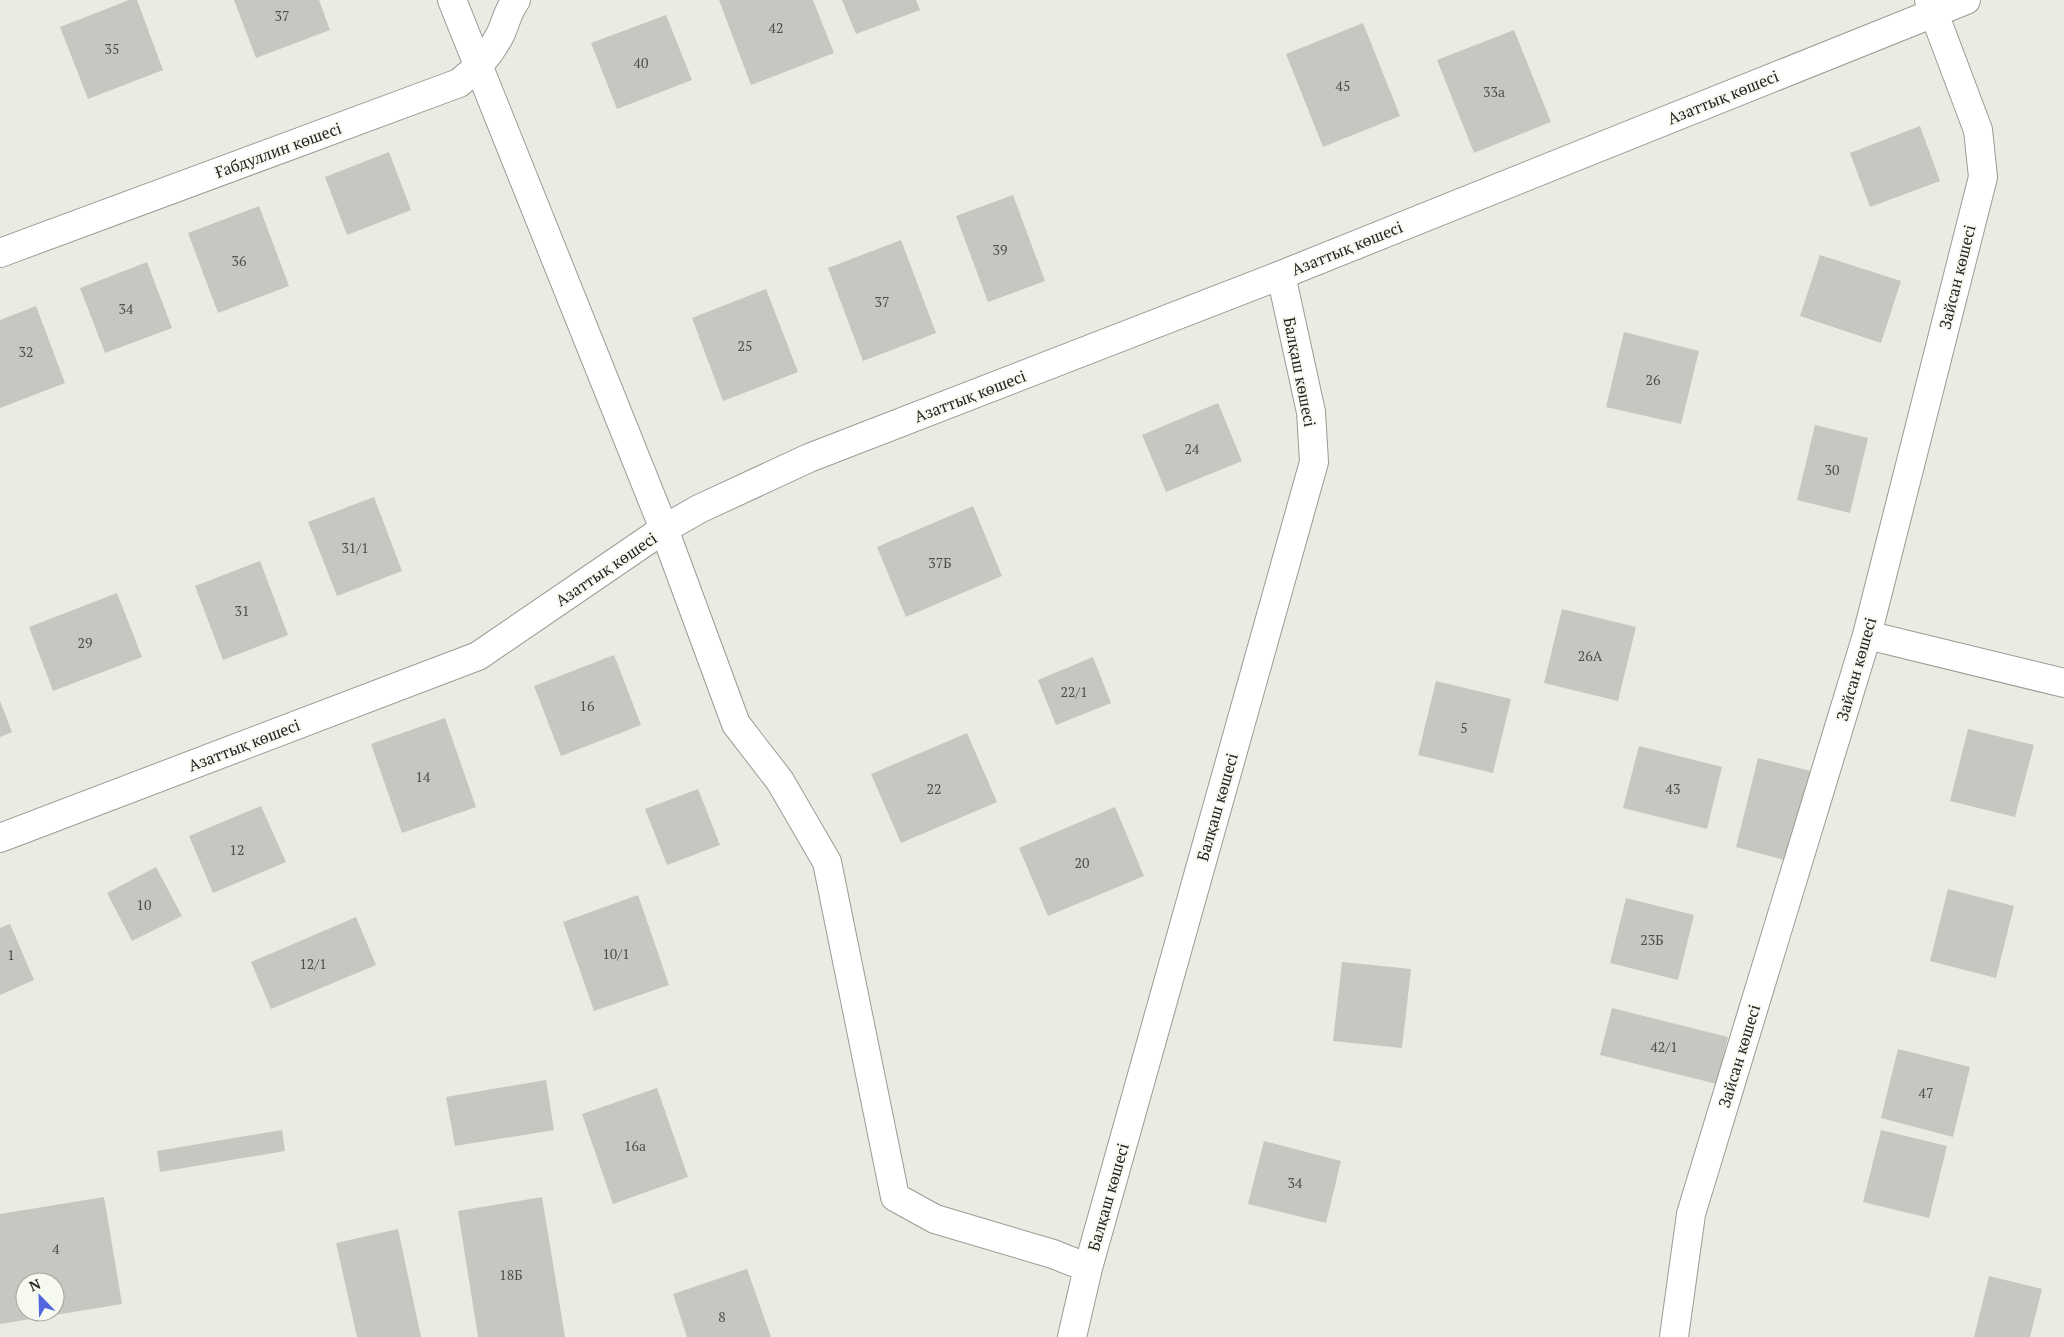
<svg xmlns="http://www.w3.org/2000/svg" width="2064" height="1337" viewBox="0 0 2064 1337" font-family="'PT Serif',serif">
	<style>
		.building { fill: #c5c8c0; fill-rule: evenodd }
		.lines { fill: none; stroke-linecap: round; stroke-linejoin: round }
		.minor-casing { stroke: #9a9c94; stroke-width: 30 }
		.minor { stroke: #fff; stroke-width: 28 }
		.labels { text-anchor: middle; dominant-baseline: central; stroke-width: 4; stroke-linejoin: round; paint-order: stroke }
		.number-label { font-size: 14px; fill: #4c4e4a }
		.street-label { font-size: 16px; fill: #242522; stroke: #f6f9f0 }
	</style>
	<rect width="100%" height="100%" fill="#e9ece3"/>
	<!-- building -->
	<path class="building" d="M129 0H137L163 70 88 99 60 27Z
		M234 0H319L330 30 256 58Z
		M719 0H813L834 53 751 85Z
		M842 0H916L920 10 856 34Z
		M666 15 692 80 617 109 591 43Z
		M1363 23 1400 116 1323 147 1286 54Z
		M1514 30 1551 122 1474 153 1437 60Z
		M1920 126 1940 181 1870 207 1850 153Z
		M389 152 411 210 347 235 325 177Z
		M1013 195 1045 281 988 302 956 216Z
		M259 206 289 286 218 313 188 233Z
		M901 240 936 333 863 361 828 268Z
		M1820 255 1901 281 1881 343 1800 316Z
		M147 262 172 328 105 353 80 288Z
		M766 289 798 372 723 401 692 318Z
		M36 306 65 383 0 408V320Z
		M1624 332 1699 351 1681 424 1606 407Z
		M1218 403 1242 461 1166 492 1142 435Z
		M1815 425 1868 438 1850 513 1797 500Z
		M374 497 402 571 337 596 308 522Z
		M973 506 1002 576 906 617 877 547Z
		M260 561 288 635 223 660 195 586Z
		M117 593 142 657 53 691 29 627Z
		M1562 609 1636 627 1618 701 1544 683Z
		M614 655 641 725 561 756 534 686Z
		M1093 657 1111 703 1056 725 1038 680Z
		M1436 681 1511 699 1493 773 1418 755Z
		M0 701 12 732 0 737Z
		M445 718 476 807 402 833 371 744Z
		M1968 729 2034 745 2015 817 1950 801Z
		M967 733 997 802 901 843 871 774Z
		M1639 746 1722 767 1707 829 1623 808Z
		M1758 758 1815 772 1792 862 1736 847Z
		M698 789 720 845 667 865 645 809Z
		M261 806 286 862 213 893 189 836Z
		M1115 807 1144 876 1048 916 1019 848Z
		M156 867 182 916 132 941 107 893Z
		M1948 889 2014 906 1996 978 1930 961Z
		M638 895 669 985 594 1011 563 922Z
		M1626 898 1694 915 1678 980 1610 963Z
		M356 917 376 965 271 1009 251 962Z
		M10 924 34 980 0 995V928Z
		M1342 962 1411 969 1402 1048 1333 1041Z
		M1612 1008 1728 1037 1717 1084 1600 1055Z
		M1898 1049 1970 1067 1953 1137 1881 1118Z
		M546 1080 554 1130 455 1146 446 1097Z
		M657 1088 688 1177 613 1204 582 1114Z
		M282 1130 285 1151 160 1172 157 1151Z
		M1881 1130 1947 1146 1929 1218 1863 1202Z
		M1264 1141 1341 1161 1326 1223 1248 1204Z
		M104 1197 122 1304 0 1324V1214ZM25 1282H55V1312H25Z
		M542 1197 565 1337H478L458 1211Z
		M398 1229 421 1337H357L336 1243Z
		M747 1269 771 1337H687L673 1294Z
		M1989 1276 2042 1289 2030 1337H1974Z"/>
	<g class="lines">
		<!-- minor casing -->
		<g class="minor-casing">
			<path id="minor" d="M452 0 664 529 736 724 780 781 827 862 895 1197 935 1219 1053 1254 1088 1268
				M0 253 459 83C476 70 490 55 500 35 506 23 507 12 516 0
				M1867 635 2064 683
				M0 838 478 656 664 529 699 509 809 458 1281 275 1966 0
				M1072 1337 1088 1268 1314 462 1311 412 1281 275
				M1674 1337 1691 1214 1867 635 1983 177 1978 130 1929 0"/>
		</g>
		<!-- minor -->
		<use href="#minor" class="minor"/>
	</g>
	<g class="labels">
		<!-- number labels -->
		<g class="number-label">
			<text x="282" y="15">37</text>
			<text x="776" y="27">42</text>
			<text x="112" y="48">35</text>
			<text x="641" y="62">40</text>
			<text x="1343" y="85">45</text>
			<text x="1494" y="91">33а</text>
			<text x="1000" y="249">39</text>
			<text x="239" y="260">36</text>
			<text x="882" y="301">37</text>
			<text x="126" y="308">34</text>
			<text x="745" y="345">25</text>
			<text x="26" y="351">32</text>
			<text x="1653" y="379">26</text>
			<text x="1192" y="448">24</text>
			<text x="1832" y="469">30</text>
			<text x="355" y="547">31/1</text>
			<text x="940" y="562">37Б</text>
			<text x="242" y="610">31</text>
			<text x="85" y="642">29</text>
			<text x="1590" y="655">26А</text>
			<text x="1074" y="691">22/1</text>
			<text x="587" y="705">16</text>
			<text x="1464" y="727">5</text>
			<text x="423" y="776">14</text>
			<text x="934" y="788">22</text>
			<text x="1673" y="788">43</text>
			<text x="237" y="849">12</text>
			<text x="1082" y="862">20</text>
			<text x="144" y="904">10</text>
			<text x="1652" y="939">23Б</text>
			<text x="616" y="953">10/1</text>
			<text x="11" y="954">1</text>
			<text x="313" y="963">12/1</text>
			<text x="1664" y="1046">42/1</text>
			<text x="1926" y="1092">47</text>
			<text x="635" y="1145">16а</text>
			<text x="1295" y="1182">34</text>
			<text x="56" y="1248">4</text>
			<text x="511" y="1274">18Б</text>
			<text x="722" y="1316">8</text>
		</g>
		<!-- street labels -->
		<g class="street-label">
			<text transform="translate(1723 97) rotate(-22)">Азаттық көшесі</text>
			<text transform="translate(278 150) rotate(-20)">Ғабдуллин көшесі</text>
			<text transform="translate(1347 248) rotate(-22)">Азаттық көшесі</text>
			<text transform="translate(1957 277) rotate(-76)">Зайсан көшесі</text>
			<text transform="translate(1300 372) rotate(79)">Балқаш көшесі</text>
			<text transform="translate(970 396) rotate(-21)">Азаттық көшесі</text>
			<text transform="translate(606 569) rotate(-34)">Азаттық көшесі</text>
			<text transform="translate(1856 669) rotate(-74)">Зайсан көшесі</text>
			<text transform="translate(244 745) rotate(-21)">Азаттық көшесі</text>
			<text transform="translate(1217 807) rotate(-74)">Балқаш көшесі</text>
			<text transform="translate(1739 1056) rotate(-73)">Зайсан көшесі</text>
			<text transform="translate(1108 1197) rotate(-74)">Балқаш көшесі</text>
		</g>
	</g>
	<!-- north arrow -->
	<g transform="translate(40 1297) rotate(337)"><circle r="24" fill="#f6f9f0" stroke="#a2a49e"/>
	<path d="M0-4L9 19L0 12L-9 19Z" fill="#5267dd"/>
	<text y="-8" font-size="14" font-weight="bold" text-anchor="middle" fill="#242522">N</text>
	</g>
</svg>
